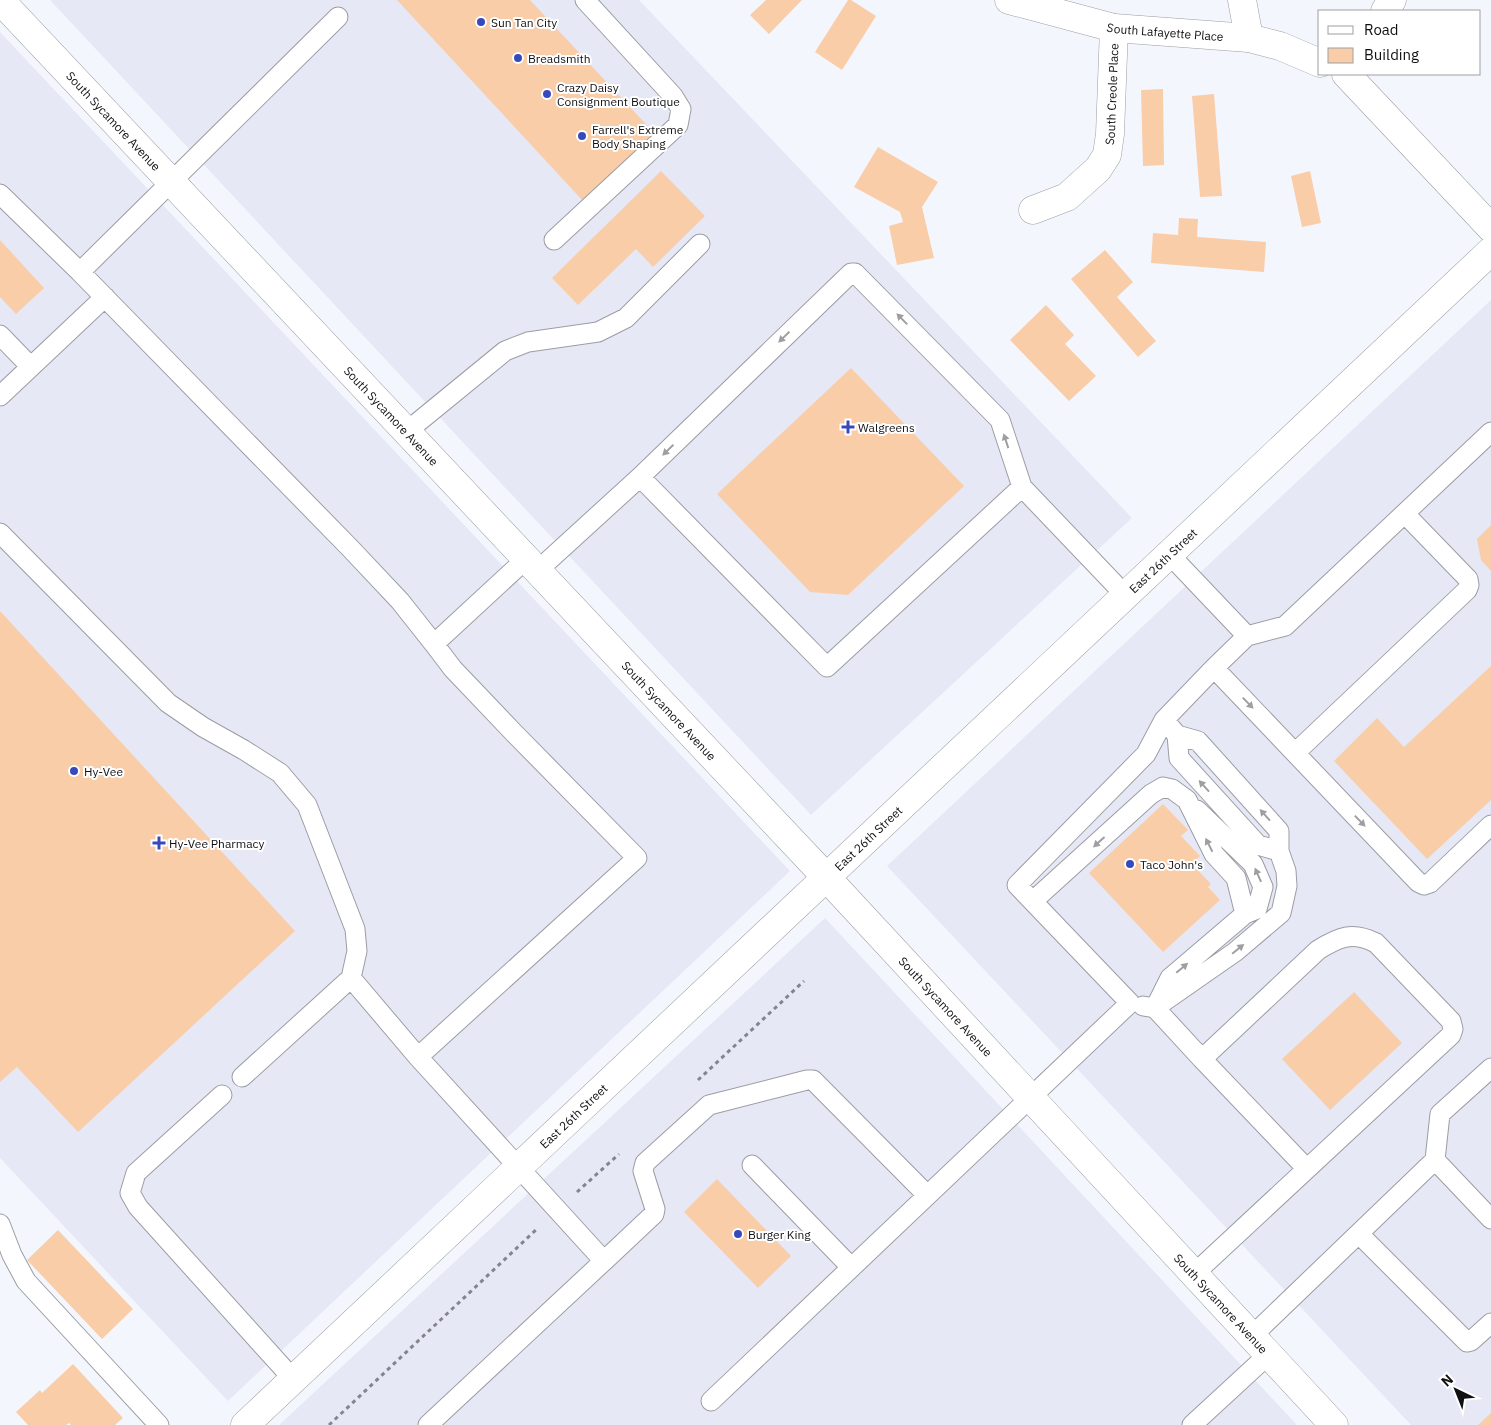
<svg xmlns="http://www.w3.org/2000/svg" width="1491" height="1425" viewBox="0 0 1491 1425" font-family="'IBM Plex Sans',sans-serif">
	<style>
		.built { fill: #e6e8f6 }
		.building { fill: #f9cda8 }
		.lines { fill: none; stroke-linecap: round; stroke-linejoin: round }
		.lane-casing { stroke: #9c9da4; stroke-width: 21 }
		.street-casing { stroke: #9c9da4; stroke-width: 29 }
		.secondary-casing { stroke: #9c9da4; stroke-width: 29 }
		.path { stroke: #84858a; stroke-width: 3; stroke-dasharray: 4 4; stroke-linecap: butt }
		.lane { stroke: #fff; stroke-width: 19 }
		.street { stroke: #fff; stroke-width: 28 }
		.secondary { stroke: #fff; stroke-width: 28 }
		.oneway { fill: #9f9fa1 }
		.poi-dot { fill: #3849bc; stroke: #fff; stroke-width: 2 }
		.labels { text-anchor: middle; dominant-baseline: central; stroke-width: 4; stroke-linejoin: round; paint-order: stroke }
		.poi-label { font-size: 12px; fill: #101013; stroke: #fff; text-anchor: start }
		.street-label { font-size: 12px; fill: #101013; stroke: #fff }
	</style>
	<rect width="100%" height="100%" fill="#f4f6fe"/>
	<!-- built -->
	<path class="built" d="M50 0H639L1132 518 811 815Z
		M0 32 790 871 228 1401 0 1158Z
		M1491 300V1425H1411L887 866Z
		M825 918 1297 1425H279Z"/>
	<!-- building -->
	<path class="building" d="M397 0H530L656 135 584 202Z
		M766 0H802L769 34 750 15Z
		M848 0H851L876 16 842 70 815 52Z
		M1163 89 1164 165 1143 166 1141 90Z
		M1214 94 1222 196 1200 197 1192 96Z
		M878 147 938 182 922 207 934 258 897 265 889 226 903 222 900 212 854 187Z
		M661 171 705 216 653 267 636 249 578 305 552 278Z
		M1310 171 1321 223 1302 227 1291 176Z
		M1179 218 1198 219 1197 237 1266 242 1264 272 1151 263 1153 233 1178 235Z
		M0 240 44 288 16 314 0 297Z
		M1105 250 1133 282 1117 297 1156 341 1138 357 1071 279Z
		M1046 305 1074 335 1065 344 1096 376 1069 401 1010 340Z
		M851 368 964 486 848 595 810 592 717 494Z
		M1491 525V571L1481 560 1477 539Z
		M0 611 295 931 78 1132 17 1067 0 1082Z
		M1491 666V800L1427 859 1334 761 1377 718 1404 747Z
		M1163 804 1188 830 1181 836 1200 856 1192 864 1211 884 1208 887 1220 900 1163 952 1089 873Z
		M1354 992 1402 1043 1330 1110 1282 1059Z
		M717 1179 791 1256 758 1288 684 1212Z
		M58 1230 133 1309 102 1339 27 1260Z
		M73 1364 123 1418 115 1425H71L69 1423 66 1425H28L16 1412 40 1390 42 1393Z
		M1491 1413V1425H1478Z"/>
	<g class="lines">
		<!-- lane casing -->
		<g class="lane-casing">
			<path id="lane" d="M338 17 80 272 351 549 400 601 434 644
				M0 194 80 272
				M554 240 678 125 681 109 673 96 585 0
				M0 335 31 367
				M0 396 105 297
				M406 432 505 351 528 342 598 332 626 318 700 244
				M640 477 851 273H855L1000 420 1022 487
				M0 533 168 703 203 727 244 750 280 773 307 805 355 929 357 951 351 978
				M537 571 640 477 827 667 1022 487 1126 596
				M1247 636 1285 626 1491 432
				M1214 668 1418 882 1424 885 1430 883 1491 825
				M1177 735 1179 758 1258 845 1279 851
				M1295 753 1467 590 1469 585 1468 579 1405 514
				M1197 810 1253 864 1263 887 1257 909 1245 914
				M1033 901 1151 794 1163 787 1172 789 1187 800 1214 854 1236 878 1245 914 1170 978 1155 1008
				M1143 1006 1155 1008 1202 1059
				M1156 1007 1235 952 1281 913 1287 886 1286 871 1279 851V831L1198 741 1177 735 1164 720
				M418 1057 637 858 514 733 453 669 434 644 526 559
				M242 1077 351 978 418 1057 604 1261 428 1425
				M222 1095 136 1173 130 1193 138 1207 293 1379
				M1435 1160 1491 1219
				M752 1165 851 1267
				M0 1224 12 1255 26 1281 159 1425
				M1359 1234 1467 1342 1471 1341 1491 1323
				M604 1261 654 1214 655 1209 643 1171 645 1163 709 1105 807 1080H813L927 1195
				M1194 1274 1451 1035 1453 1029 1451 1021 1376 943C1352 931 1339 937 1318 950L1202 1059 1307 1169
				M1252 1336 1435 1160 1440 1114 1491 1068
				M711 1401 1130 1003 1017 885 1146 754 1164 720 1214 668 1247 636 1169 554
				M1192 1425 1269 1354"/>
		</g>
		<!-- street casing -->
		<g class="street-casing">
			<g id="street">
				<path id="s1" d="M1009 0 1114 28 1249 38 1280 46 1320 63"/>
				<path d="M1242 0 1249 38"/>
				<path d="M1385 11 1392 0"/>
				<path d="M1346 74 1491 228"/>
				<path id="s2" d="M1033 210 1067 197 1098 169 1107 155 1110 134 1114 28"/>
			</g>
		</g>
		<!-- secondary casing -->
		<g class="secondary-casing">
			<g id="secondary">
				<path id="s3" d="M0 0 826 877 1334 1425"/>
				<path id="s4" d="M245 1425 1491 251"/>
			</g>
		</g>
		<!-- path -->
		<path class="path" d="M698 1080 804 981
			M577 1192 619 1154
			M329 1425 538 1228"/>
		<!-- lane -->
		<use href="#lane" class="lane"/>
		<!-- street -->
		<use href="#street" class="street"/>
		<!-- secondary -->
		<use href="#secondary" class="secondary"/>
	</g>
	<!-- one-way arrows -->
	<defs><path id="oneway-solid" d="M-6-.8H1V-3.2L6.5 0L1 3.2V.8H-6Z" transform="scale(1.25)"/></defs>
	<g class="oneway">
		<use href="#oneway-solid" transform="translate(902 319) rotate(-134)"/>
		<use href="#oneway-solid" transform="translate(784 337) rotate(136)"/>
		<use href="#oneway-solid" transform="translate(1006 441) rotate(-108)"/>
		<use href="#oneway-solid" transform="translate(668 450) rotate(136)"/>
		<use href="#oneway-solid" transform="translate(1248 703) rotate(46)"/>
		<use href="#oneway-solid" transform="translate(1204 786) rotate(-132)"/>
		<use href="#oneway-solid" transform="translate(1265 815) rotate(-132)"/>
		<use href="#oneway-solid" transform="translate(1360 821) rotate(46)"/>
		<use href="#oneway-solid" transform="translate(1099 842) rotate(138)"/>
		<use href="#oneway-solid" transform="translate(1209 845) rotate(-117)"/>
		<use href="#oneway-solid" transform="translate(1258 875) rotate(-114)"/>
		<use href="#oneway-solid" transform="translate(1238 949) rotate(-39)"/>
		<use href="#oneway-solid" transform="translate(1182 968) rotate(-40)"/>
	</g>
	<!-- markers -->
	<g class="poi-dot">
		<circle cx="481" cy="22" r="5"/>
		<circle cx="518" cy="58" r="5"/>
		<circle cx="547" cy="94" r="5"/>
		<circle cx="582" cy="136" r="5"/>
		<path d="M845.5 419.5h5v5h5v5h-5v5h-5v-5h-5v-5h5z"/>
		<circle cx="74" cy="771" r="5"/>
		<path d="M156.5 835.5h5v5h5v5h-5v5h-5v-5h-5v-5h5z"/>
		<circle cx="1130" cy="864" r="5"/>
		<circle cx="738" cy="1234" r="5"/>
	</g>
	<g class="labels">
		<!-- poi labels -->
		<g class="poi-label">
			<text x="491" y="22">Sun Tan City</text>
			<text x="528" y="58">Breadsmith</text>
			<text x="557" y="87">Crazy Daisy<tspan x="557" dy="14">Consignment Boutique</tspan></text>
			<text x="592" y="129">Farrell's Extreme<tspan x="592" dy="14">Body Shaping</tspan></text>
			<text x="858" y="427">Walgreens</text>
			<text x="84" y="771">Hy-Vee</text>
			<text x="169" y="843">Hy-Vee Pharmacy</text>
			<text x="1140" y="864">Taco John's</text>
			<text x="748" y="1234">Burger King</text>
		</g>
		<!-- street labels -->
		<g class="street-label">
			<text stroke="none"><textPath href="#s1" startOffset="160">South Lafayette Place</textPath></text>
			<text stroke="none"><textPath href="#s2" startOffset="156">South Creole Place</textPath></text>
			<text stroke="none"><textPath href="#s3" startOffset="166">South Sycamore Avenue</textPath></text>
			<text stroke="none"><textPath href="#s3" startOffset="571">South Sycamore Avenue</textPath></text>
			<text stroke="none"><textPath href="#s4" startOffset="1261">East 26th Street</textPath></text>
			<text stroke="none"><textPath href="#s3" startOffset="976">South Sycamore Avenue</textPath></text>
			<text stroke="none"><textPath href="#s4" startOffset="856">East 26th Street</textPath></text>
			<text stroke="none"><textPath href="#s3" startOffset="1381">South Sycamore Avenue</textPath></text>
			<text stroke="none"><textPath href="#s4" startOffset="451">East 26th Street</textPath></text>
			<text stroke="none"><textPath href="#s3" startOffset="1786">South Sycamore Avenue</textPath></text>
		</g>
	</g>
	<!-- legend -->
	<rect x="1318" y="10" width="162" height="65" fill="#ffffff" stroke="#9f9fa1"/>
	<rect x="1328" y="26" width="25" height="8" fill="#ffffff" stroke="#9f9fa1"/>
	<text x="1364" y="35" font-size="15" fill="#101013">Road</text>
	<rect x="1328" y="48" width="25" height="15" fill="#f9cda8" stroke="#9f9fa1"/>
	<text x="1364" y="60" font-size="15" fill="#101013">Building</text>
	<!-- north arrow -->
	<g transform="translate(1456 1390) rotate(317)" stroke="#ffffff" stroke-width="4" paint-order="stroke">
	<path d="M0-4L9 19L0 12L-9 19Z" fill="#101013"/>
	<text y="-8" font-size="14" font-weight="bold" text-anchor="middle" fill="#101013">N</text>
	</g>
</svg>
